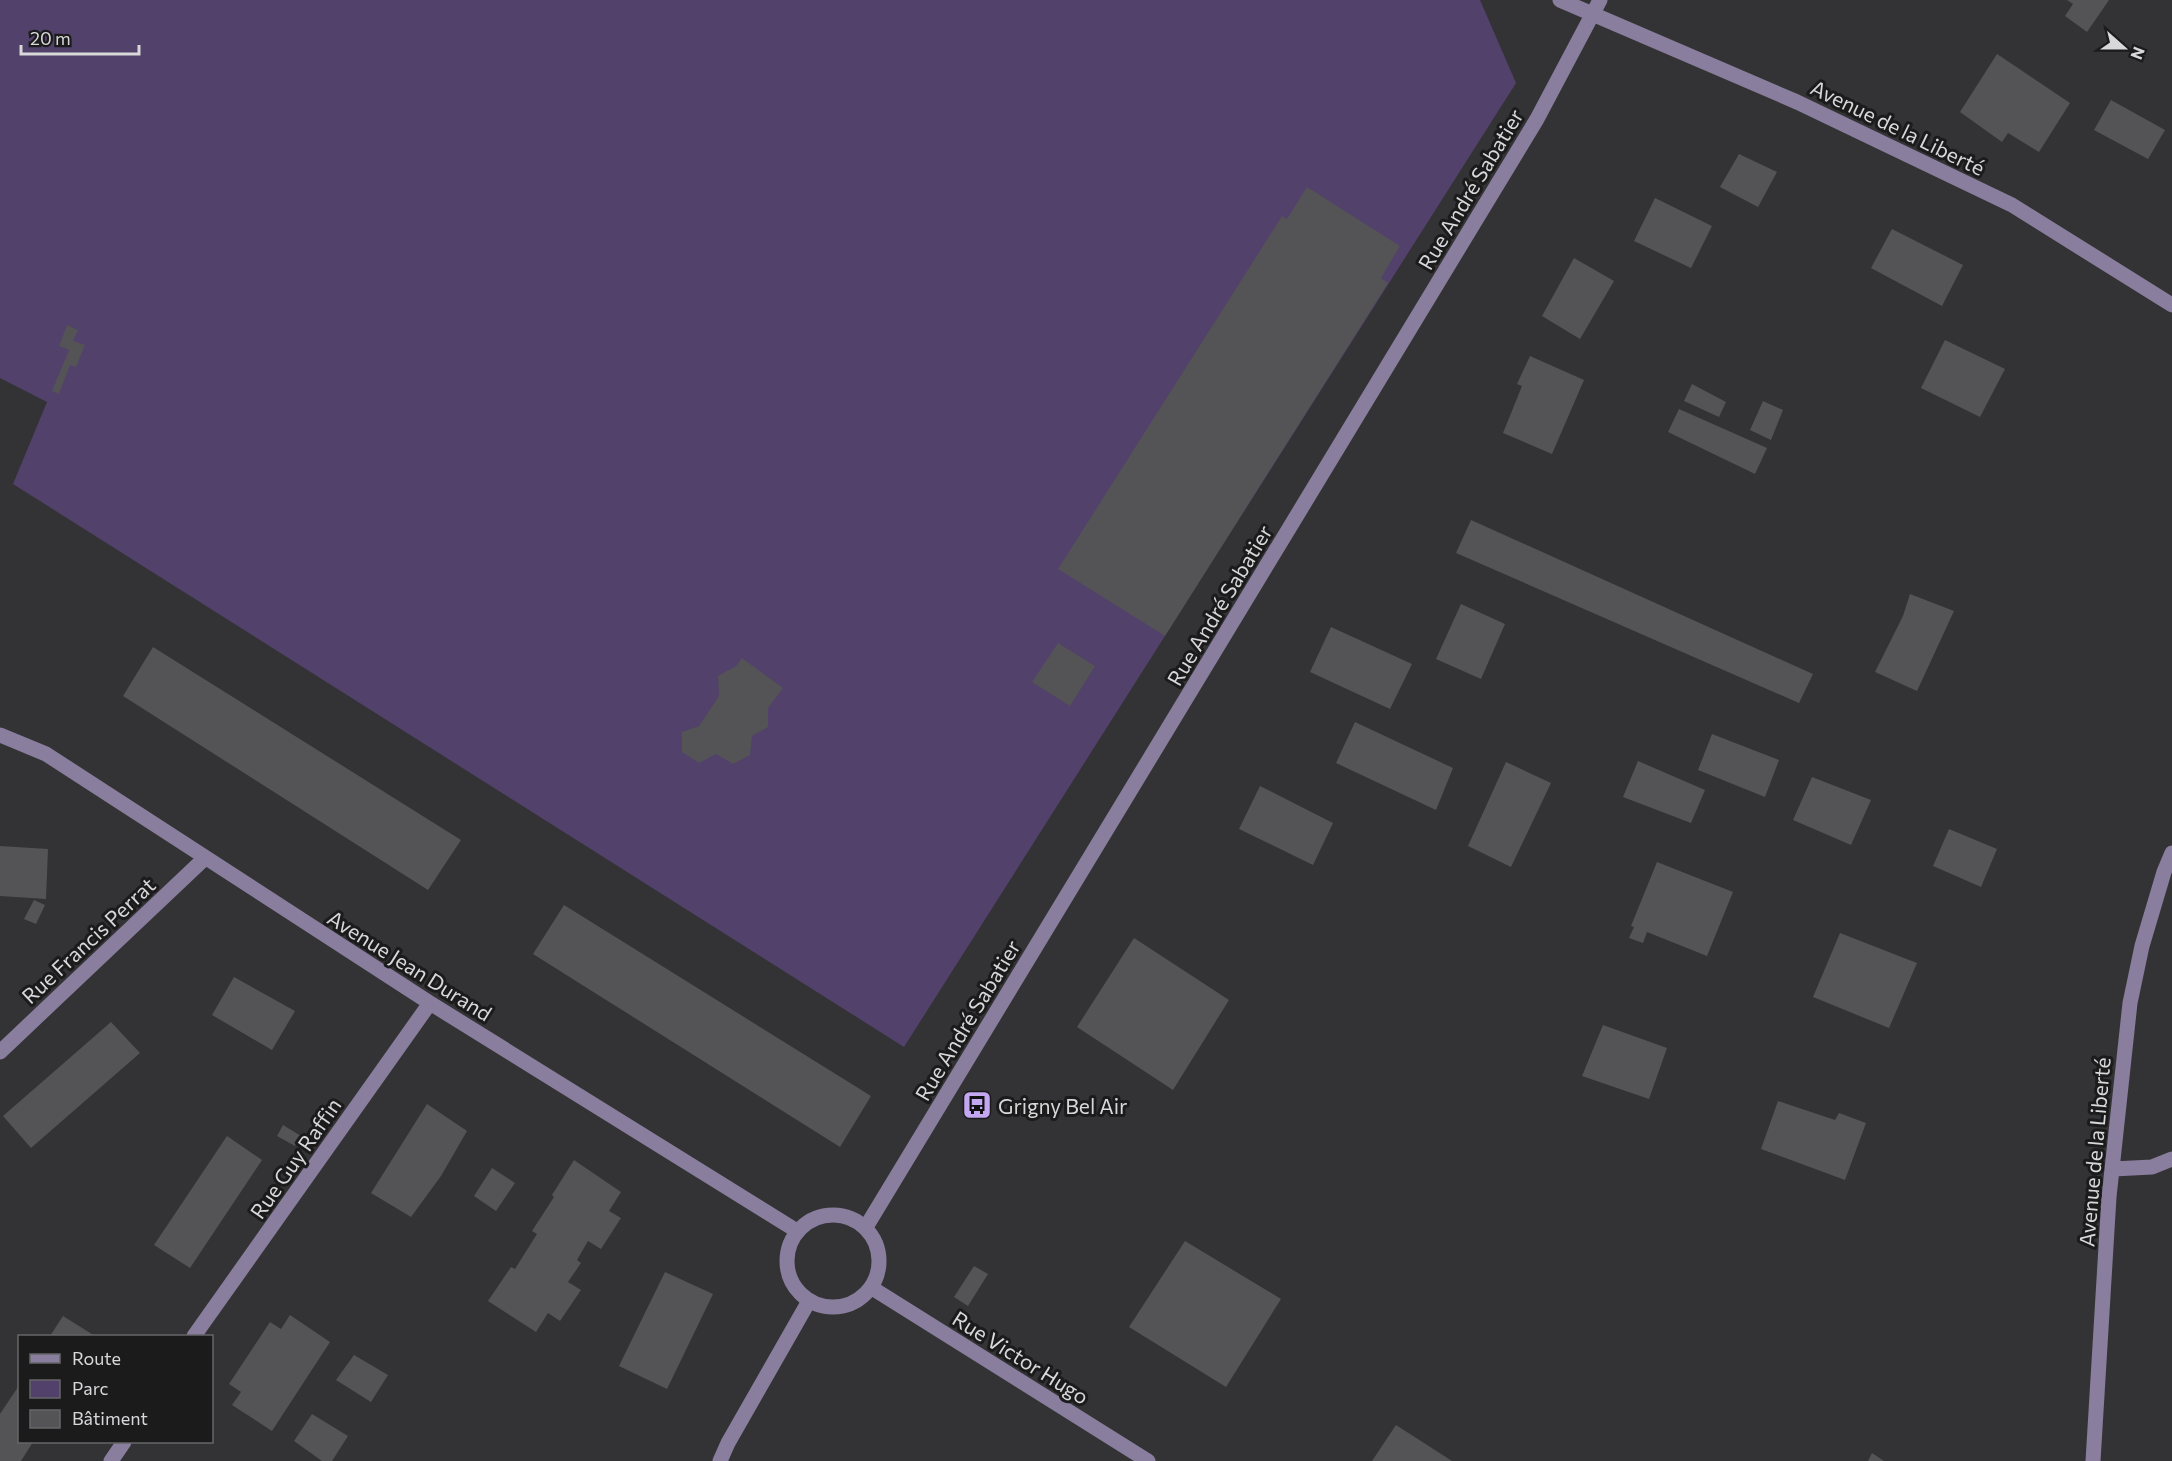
<svg xmlns="http://www.w3.org/2000/svg" width="2172" height="1461" viewBox="0 0 2172 1461" font-family="Commissioner,sans-serif">
	<style>
		.green { fill: #52416b }
		.building { fill: #545356 }
		.lines { fill: none; stroke-linecap: round; stroke-linejoin: round }
		.minor { stroke: #897e9d; stroke-width: 15 }
		.labels { text-anchor: middle; dominant-baseline: central; stroke-width: 6; stroke-linejoin: round; paint-order: stroke }
		.street-label { font-size: 21px; fill: #d8d7d9; stroke: #1b1b1c }
		.poi-label { font-size: 21px; fill: #d8d7d9; stroke: #1b1b1c; text-anchor: start }
	</style>
	<rect width="100%" height="100%" fill="#333335"/>
	<!-- green -->
	<path class="green" d="M0 0H1480L1516 83 904 1047 13 484 47 402 0 378Z"/>
	<!-- building -->
	<path class="building" d="M2067 0H2109L2087 32 2065 16 2073 4Z
		M1997 54 2070 103 2039 152 2008 133 2002 142 1960 112Z
		M2111 100 2165 130 2148 159 2094 130Z
		M1739 154 1777 172 1758 207 1720 187Z
		M1307 187 1400 246 1381 278 1388 283 1165 636 1058 569 1282 216 1287 219Z
		M1655 198 1712 226 1691 268 1634 241Z
		M1892 229 1963 265 1942 306 1871 268Z
		M1574 258 1614 281 1580 339 1542 316Z
		M67 325 78 330 73 341 85 345 76 367 70 365 59 394 52 391 69 350 59 346Z
		M1945 340 2005 369 1980 417 1921 388Z
		M1530 356 1584 380 1552 454 1503 433 1522 386 1517 384Z
		M1692 384 1726 402 1719 417 1684 401Z
		M1763 401 1783 410 1771 440 1750 430Z
		M1679 409 1767 448 1755 474 1668 432Z
		M1471 520 1813 674 1799 703 1456 553Z
		M1910 594 1954 611 1917 691 1875 672 1903 616Z
		M1461 604 1505 624 1481 679 1436 659Z
		M1331 627 1412 664 1390 709 1310 672Z
		M1058 643 1095 666 1070 706 1032 682Z
		M153 647 461 840 428 890 123 696Z
		M742 658 783 688 768 708V727L752 736 750 755 733 764 716 754 699 763 682 752V732L699 726 719 696 718 676 736 666Z
		M1355 722 1453 768 1436 810 1336 763Z
		M1712 734 1779 760 1765 797 1698 770Z
		M1638 761 1705 790 1691 823 1623 797Z
		M1506 762 1551 783 1511 867 1468 846Z
		M1812 777 1871 800 1851 845 1793 820Z
		M1260 786 1333 823 1313 865 1239 829Z
		M1949 829 1997 849 1981 887 1933 866Z
		M0 846 48 849 46 899 0 896Z
		M1657 862 1733 892 1707 956 1647 932 1643 943 1629 938 1634 927 1631 926Z
		M34 900 45 905 36 924 24 919Z
		M564 905 871 1096 840 1147 533 954Z
		M1840 933 1917 963 1889 1028 1813 997Z
		M1134 938 1229 1000 1173 1090 1077 1027Z
		M234 977 295 1011 272 1050 212 1015Z
		M111 1022 140 1053 31 1148 3 1116Z
		M1603 1025 1667 1048 1649 1099 1582 1076Z
		M1778 1101 1835 1120 1839 1113 1866 1123 1845 1180 1761 1149Z
		M427 1104 467 1131 441 1176 411 1217 371 1193Z
		M283 1125 301 1136 295 1146 277 1136Z
		M227 1136 262 1160 190 1268 154 1245Z
		M574 1160 621 1192 609 1211 621 1218 601 1249 588 1241 577 1260 581 1263 568 1282 581 1290 560 1321 548 1313 536 1332 488 1301 511 1267 515 1269 537 1234 532 1231 554 1197 552 1195Z
		M492 1168 515 1183 496 1211 474 1196Z
		M1185 1241 1281 1299 1226 1387 1129 1327Z
		M974 1266 988 1274 968 1306 954 1297Z
		M665 1272 713 1294 667 1389 619 1366Z
		M290 1315 330 1342 272 1431 232 1405 241 1392 229 1384 270 1322 281 1329Z
		M63 1316 95 1336H50Z
		M354 1355 388 1375 371 1402 336 1380Z
		M20 1384V1442H33L21 1461H0V1414Z
		M312 1414 348 1436 332 1461H322L294 1441Z
		M1396 1425 1452 1461H1372Z
		M1872 1453 1884 1461H1868Z"/>
	<g class="lines">
		<!-- minor -->
		<path class="minor" d="M1560 0 1797 102 2012 205 2172 305
			M0 735 46 754 430 1003 797 1231
			M0 1052 205 858
			M2113 1169 2152 1167 2172 1159
			M787 1261a46 46 0 1 1 92 0a46 46 0 1 1-92 0Z
			M866 1227 1537 119 1600 0
			M872 1288 1148 1461
			M194 1336 430 1003
			M111 1461 124 1442
			M720 1461 728 1443 809 1301
			M2093 1461 2109 1197 2130 1003 2142 946 2164 872 2172 853"/>
	</g>
	<!-- icons -->
	<defs>
		<g id="bus-square" transform="scale(1.5)"><rect x="-9" y="-9" width="18" height="18" rx="4" fill="#c4a7f1" stroke="#1b1b1c"/><path d="M-5-6H5V4H4V6H2V4H-2V6H-4V4H-5ZM-3.5-4V0h7V-4ZM-3.5 1.2v1.5H-2V1.2ZM2 1.2v1.5H3.5V1.2Z" fill="#111"/></g>
	</defs>
	<g fill-rule="evenodd">
		<use href="#bus-square" x="977" y="1105"/>
	</g>
	<g class="labels">
		<!-- street labels -->
		<g class="street-label">
			<text transform="translate(1898 127) rotate(26)">Avenue de la Liberté</text>
			<text transform="translate(1470 189) rotate(-59)">Rue André Sabatier</text>
			<text transform="translate(1219 605) rotate(-59)">Rue André Sabatier</text>
			<text transform="translate(88 940) rotate(-43)">Rue Francis Perrat</text>
			<text transform="translate(410 965) rotate(32)">Avenue Jean Durand</text>
			<text transform="translate(967 1020) rotate(-59)">Rue André Sabatier</text>
			<text transform="translate(2094 1152) rotate(-85)">Avenue de la Liberté</text>
			<text transform="translate(295 1158) rotate(-55)">Rue Guy Raffin</text>
			<text transform="translate(1021 1357) rotate(32)">Rue Victor Hugo</text>
		</g>
		<!-- poi labels -->
		<g class="poi-label">
			<text x="998" y="1105">Grigny Bel Air</text>
		</g>
	</g>
	<!-- legend -->
	<rect x="18" y="1335" width="195" height="108" fill="#1b1b1c" stroke="#676668" stroke-width="1.5"/>
	<rect x="30" y="1354" width="30" height="9" fill="#897e9d" stroke="#676668" stroke-width="1.5"/>
	<text x="72" y="1365" font-size="18" fill="#d8d7d9">Route</text>
	<rect x="30" y="1380" width="30" height="18" fill="#52416b" stroke="#676668" stroke-width="1.5"/>
	<text x="72" y="1395" font-size="18" fill="#d8d7d9">Parc</text>
	<rect x="30" y="1410" width="30" height="18" fill="#545356" stroke="#676668" stroke-width="1.5"/>
	<text x="72" y="1425" font-size="18" fill="#d8d7d9">Bâtiment</text>
	<!-- north arrow -->
	<g transform="translate(2124 48) rotate(111)" stroke="#1b1b1c" stroke-width="4.5" paint-order="stroke">
	<path d="M0-4.5L10 22L0 15L-10 22Z" fill="#d8d7d9"/>
	<text y="-9" font-size="16" font-weight="bold" text-anchor="middle" fill="#d8d7d9">N</text>
	</g>
	<!-- scale -->
	<path d="M21 45v9h118v-9" fill="none" stroke="#d8d7d9" stroke-width="3"/>
	<text x="30" y="45" font-size="18" fill="#d8d7d9" stroke="#1b1b1c" stroke-width="4.5" paint-order="stroke">20 m</text>
</svg>
